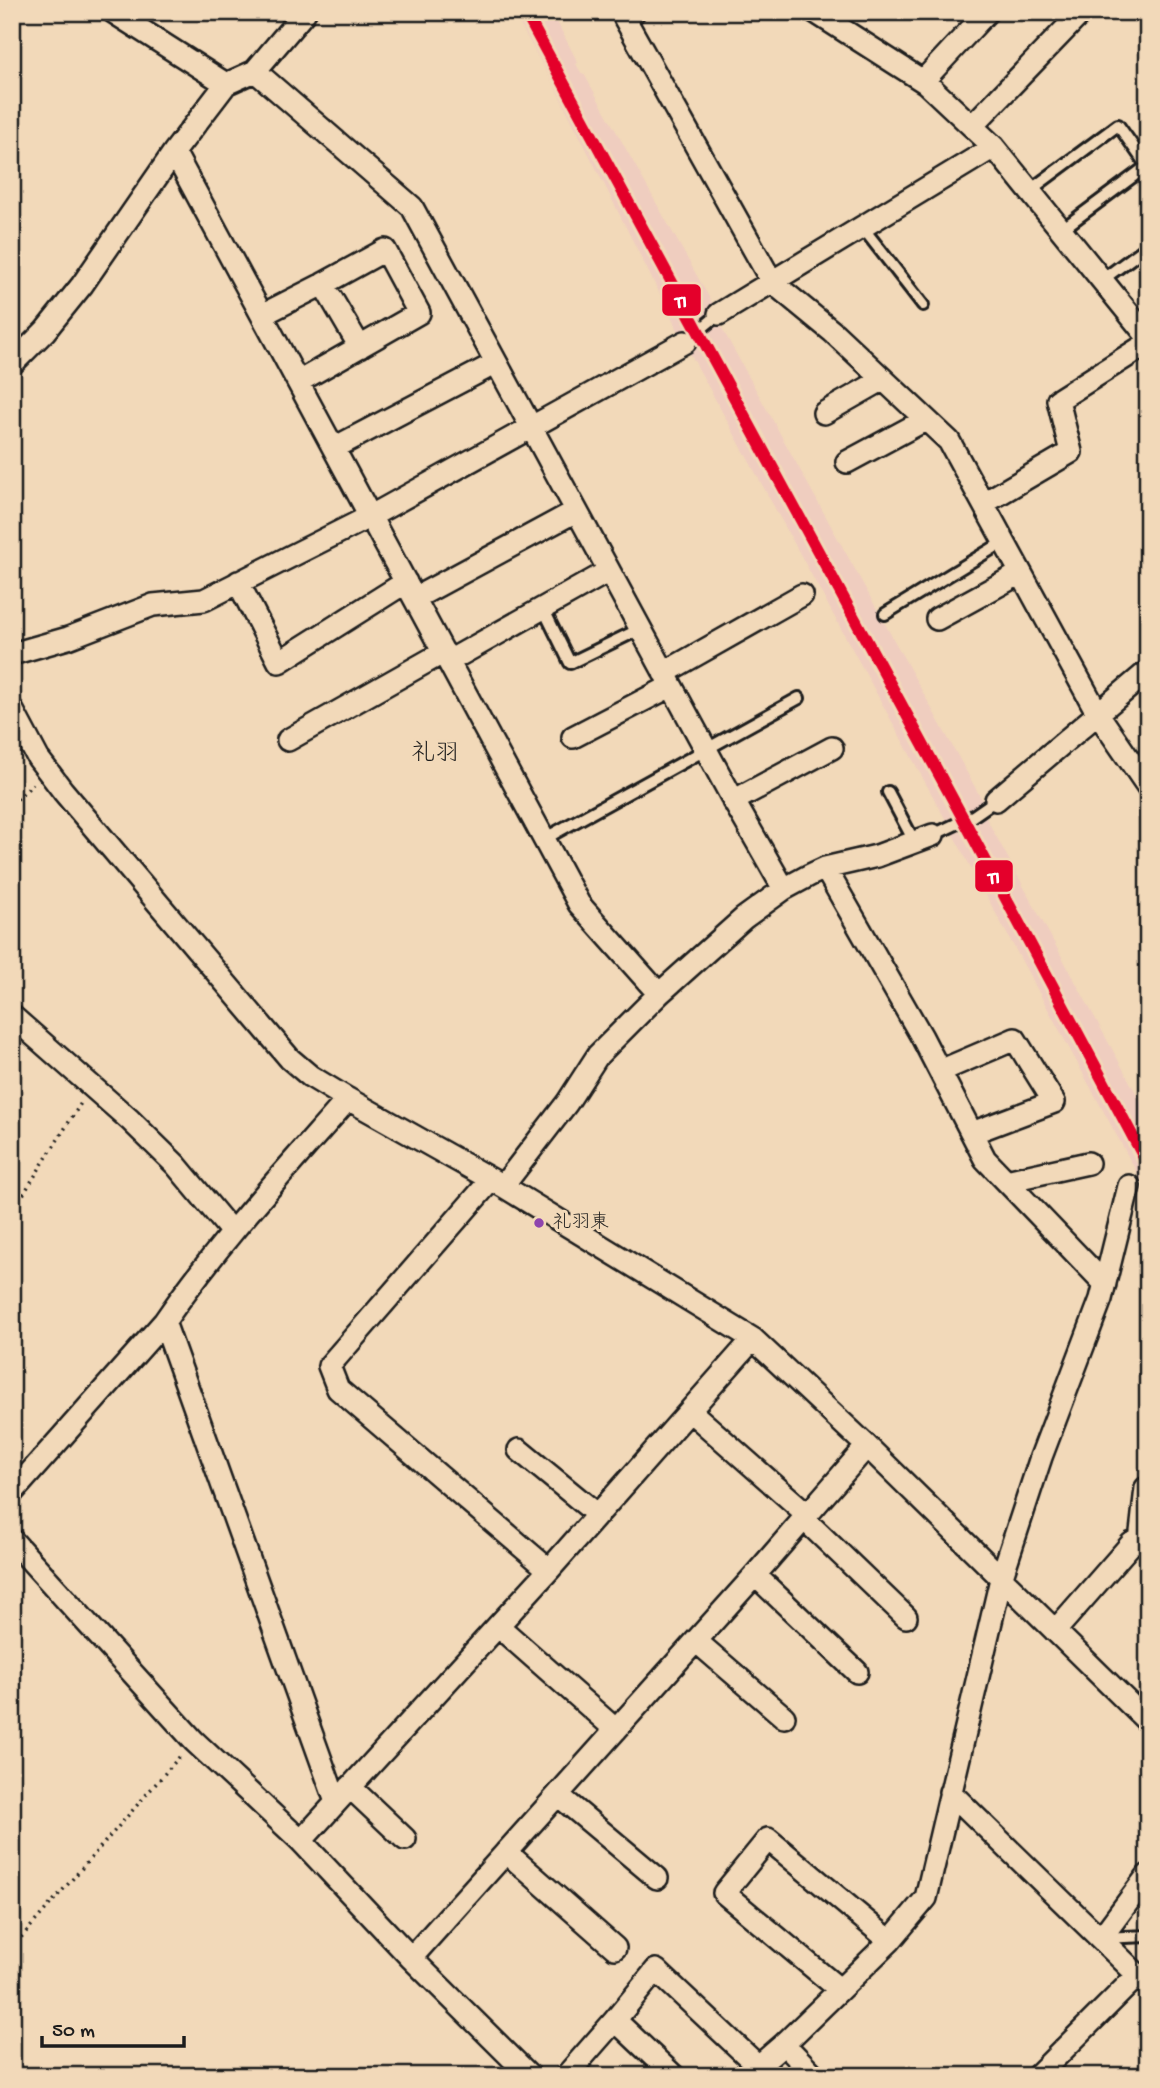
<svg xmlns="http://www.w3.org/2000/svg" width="1160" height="2088" viewBox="0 0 1160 2088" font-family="'Gochi Hand','Klee One',sans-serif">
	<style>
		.built { fill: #efcdbf }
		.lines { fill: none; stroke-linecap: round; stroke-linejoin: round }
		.service-casing { stroke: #1c1c1c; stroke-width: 16 }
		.minor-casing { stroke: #1c1c1c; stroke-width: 26 }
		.path { stroke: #1c1c1c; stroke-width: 3.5; stroke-dasharray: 2 5; stroke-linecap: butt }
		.service { stroke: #f2d9b9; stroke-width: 10 }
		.minor { stroke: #f2d9b9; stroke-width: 21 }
		.rail-1-casing { stroke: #f2d9b9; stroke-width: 18 }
		.rail-1 { stroke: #e4002b; stroke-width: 12 }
		.bus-dot { fill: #8e44ad; stroke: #f2d9b9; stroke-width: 2.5 }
		.labels { text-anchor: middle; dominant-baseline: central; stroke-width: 6; stroke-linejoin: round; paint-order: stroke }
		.bus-label { font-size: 19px; fill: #1c1c1c; stroke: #f2d9b9; text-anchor: start }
		.quarter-label { font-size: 24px; fill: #1c1c1c; stroke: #f2d9b9 }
		.line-badge { stroke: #f2d9b9; stroke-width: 2.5 }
		.badge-label { font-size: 19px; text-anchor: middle; font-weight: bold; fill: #fff }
	</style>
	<rect width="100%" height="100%" fill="#f2d9b9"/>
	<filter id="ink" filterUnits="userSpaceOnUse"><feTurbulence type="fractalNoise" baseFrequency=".0143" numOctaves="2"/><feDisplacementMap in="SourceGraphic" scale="14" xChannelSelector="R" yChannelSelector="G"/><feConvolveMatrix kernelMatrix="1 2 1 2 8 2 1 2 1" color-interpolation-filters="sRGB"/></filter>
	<g filter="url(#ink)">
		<!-- built -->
		<path class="built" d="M513 12H552L578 63 576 64 582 74H584L715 308 682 338 556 89 558 87 555 80 552 81Z
			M718 321 981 798 982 804 974 811 947 822 686 346Z
			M984 814 1148 1115V1193L950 829Z"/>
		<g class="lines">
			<!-- service casing -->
			<g class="service-casing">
				<path id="service" d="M1029 191 1118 125 1147 166 1061 230
					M863 228 923 305
					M1102 280 1148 246
					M685 342 719 314
					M543 608 570 663 640 629
					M885 614 1005 541
					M888 792 915 843
					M933 835 973 816 996 800
					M544 839 799 698
					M1101 1938 1148 1936"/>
			</g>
			<!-- minor casing -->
			<g class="minor-casing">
				<path id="minor" d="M113 12 226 84
					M634 12 625 19 772 282 834 333 949 441 1098 714 1148 787
					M815 12 926 83 994 147 1148 337
					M255 71 412 207 736 805 784 889
					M923 81 987 12
					M972 126 1082 12
					M174 152 579 904 659 994
					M719 314 994 147
					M262 315 323 284
					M12 364 45 331 82 285 174 152 226 84 255 71 305 12
					M298 382 419 313 385 250 323 284 360 347
					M824 413 882 380
					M334 448 496 363
					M847 462 925 420
					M984 503 1071 452 1058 400 1148 343
					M238 582 279 662 406 582
					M415 598 576 511
					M937 619 1021 573
					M12 654 68 638 153 605 204 600 371 516 685 342
					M449 661 609 571
					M664 673 802 595
					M12 709 38 758 63 791 290 1059 310 1076 348 1099 503 1186 753 1339 867 1446 1148 1722
					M573 737 671 686
					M288 740 444 652
					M996 800 1148 671
					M733 801 832 748
					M825 868 922 1037 985 1159 1105 1284
					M12 1016 130 1120 176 1165 231 1231
					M940 1071 1015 1039 1054 1102 972 1133
					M491 1180 329 1366 338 1389 549 1570
					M1006 1181 1088 1163
					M503 1186 567 1103 598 1055 659 994 744 918 784 889 810 875 825 868 877 856 933 835
					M690 1411 808 1515
					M519 1450 598 1515
					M12 1493 164 1322
					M804 1519 906 1617
					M12 1540 194 1741 301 1841 411 1958 530 2076
					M1140 1541 1146 1488
					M755 1575 857 1672
					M498 1626 616 1730
					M1055 1631 1132 1543 1148 1540
					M696 1641 784 1717
					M350 1787 405 1839
					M950 1792 1148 1985
					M558 1795 657 1878
					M336 1802 164 1322C219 1242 284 1172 348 1099
					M301 1841 549 1570 753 1339
					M506 1852 615 1948
					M1101 1938 1148 1875
					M411 1958 755 1575 867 1446
					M839 1989 724 1893 768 1839 890 1941
					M784 2044 815 2076
					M566 2076 615 2020
					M674 2076 615 2020 656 1970 758 2066
					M747 2076 784 2044 890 1941 926 1898 1001 1579 1041 1457 1101 1299 1129 1186
					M1037 2076 1138 1975"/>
			</g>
			<!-- path -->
			<path class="path" d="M12 804 33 784
				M12 1212 81 1103
				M12 1948 181 1755"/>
			<!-- service -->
			<use href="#service" class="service"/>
			<!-- minor -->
			<use href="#minor" class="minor"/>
			<!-- rail-1 casing -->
			<g class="rail-1-casing">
				<path id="rail-1" d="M525 12 964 820 1148 1165"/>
			</g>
			<!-- rail-1 -->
			<use href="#rail-1" class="rail-1"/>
		</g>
	</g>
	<!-- markers -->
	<circle class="bus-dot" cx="539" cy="1223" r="6"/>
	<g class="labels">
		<!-- bus labels -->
		<g class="bus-label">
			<text x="552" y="1223">礼羽東</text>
		</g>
		<!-- quarter labels -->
		<g class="quarter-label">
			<text x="435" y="754">礼羽</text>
		</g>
	</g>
	<g class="line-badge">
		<rect x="661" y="283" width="41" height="34" rx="7" fill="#e4002b"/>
		<rect x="974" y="859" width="40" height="34" rx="7" fill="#e4002b"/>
	</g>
	<g class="badge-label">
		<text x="681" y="307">TI</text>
		<text x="994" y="883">TI</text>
	</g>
	<!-- margin -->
	<rect width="1160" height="2088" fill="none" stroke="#f2d9b9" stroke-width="42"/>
	<rect x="21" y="21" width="1118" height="2046" fill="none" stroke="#1c1c1c" stroke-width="2.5" filter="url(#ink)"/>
	<!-- scale -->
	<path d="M42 2036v10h142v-10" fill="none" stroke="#1c1c1c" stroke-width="3.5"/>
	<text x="52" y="2036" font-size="21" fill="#1c1c1c" stroke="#f2d9b9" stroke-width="5" paint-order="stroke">50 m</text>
</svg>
